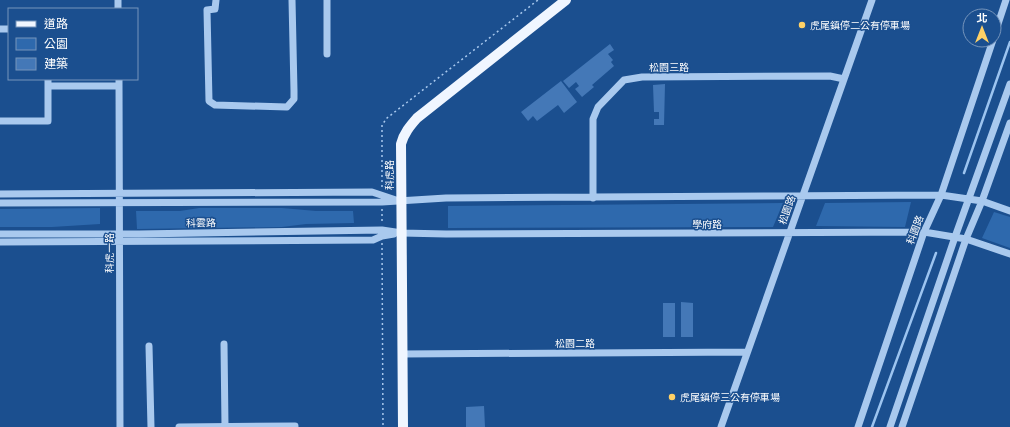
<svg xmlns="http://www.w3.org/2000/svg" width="1010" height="427" viewBox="0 0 1010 427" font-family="'Roboto Condensed','Noto Sans TC',sans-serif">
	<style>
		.green { fill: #2e69ad }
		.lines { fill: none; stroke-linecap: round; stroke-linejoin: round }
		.stream { stroke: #9cc4f0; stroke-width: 2.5 }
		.building { fill: #4478b7 }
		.path { stroke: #a9c9ee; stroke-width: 1.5; stroke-dasharray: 2 3; stroke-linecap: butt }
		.minor { stroke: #a9c9ee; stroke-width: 7 }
		.major { stroke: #f0f6ff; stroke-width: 10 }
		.poi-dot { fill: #ffd166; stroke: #1b4f8f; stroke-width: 1.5 }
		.labels { text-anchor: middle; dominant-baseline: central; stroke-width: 3; stroke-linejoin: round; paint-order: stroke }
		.poi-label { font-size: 10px; fill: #fff; stroke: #1b4f8f; text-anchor: start }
		.street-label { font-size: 10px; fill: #fff; stroke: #1b4f8f }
	</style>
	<rect width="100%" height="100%" fill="#1b4f8f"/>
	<!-- green -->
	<path class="green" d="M911 202 905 227 816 226 825 203Z
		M783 203 773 227 448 228V206Z
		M100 208V224L52 227H0V209Z
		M199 208H282L316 211H353L354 223 306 224 282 227 137 229 136 211H180Z
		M994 212 1010 217V248L982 238Z"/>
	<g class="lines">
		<!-- stream -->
		<path class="stream" d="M964 173 1010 42
			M872 427 936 253"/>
	</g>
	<!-- building -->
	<path class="building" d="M610 44 614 50 608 54 613 60 611 62 614 66 592 85 594 87 582 97 575 89 579 86 576 82 569 88 563 81Z
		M561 81 577 102 564 113 558 105 537 121 533 116 528 121 521 112Z
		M665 84 664 125H654V119H659V112H654L653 85Z
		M681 302 693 303V337H681Z
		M663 303H675V337H663Z
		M484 406 485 427H466V407Z"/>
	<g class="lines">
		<!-- path -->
		<path class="path" d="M382 187V125L387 118 538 0
			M382 209V223
			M382 243 383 427"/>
		<!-- minor -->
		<path class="minor" d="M118 0V9
			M216 0 215 9 207 10 209 101 215 105 287 107 294 99V91L292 0
			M327 0V54
			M0 29H9
			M994 36 1006 0
			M119 79 120 427
			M48 86H119
			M0 121H48V79
			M0 194 372 192 396 200
			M593 198V119L598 107 624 80 642 77 830 76 844 79
			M0 203 382 202 446 198 941 195 982 201 1010 211
			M0 234H139L382 230 402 233 446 234 924 232 966 239 1010 254
			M0 242 373 240 382 236 394 234
			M224 344 225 426
			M149 346 151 427
			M402 354 747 352
			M179 427 295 426
			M721 427 872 0
			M858 427 924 232 941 195 993 40
			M890 427 955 237 1010 84
			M902 427 966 239 982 201 1010 123"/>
		<!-- major -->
		<path class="major" d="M403 427 401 144C404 133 410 126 417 118L566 0"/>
	</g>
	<!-- markers -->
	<g class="poi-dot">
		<circle cx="802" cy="25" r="4"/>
		<circle cx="672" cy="397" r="4"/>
	</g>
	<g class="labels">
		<!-- poi labels -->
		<g class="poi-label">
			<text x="810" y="25">虎尾鎮停二公有停車場</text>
			<text x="680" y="397">虎尾鎮停三公有停車場</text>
		</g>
		<!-- street labels -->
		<g class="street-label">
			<text x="669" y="67">松園三路</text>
			<text transform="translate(389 175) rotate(-90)">科虎路</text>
			<text transform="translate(787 210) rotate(-70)">松園路</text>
			<text transform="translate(201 223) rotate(-1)">科雲路</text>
			<text x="707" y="224">學府路</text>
			<text transform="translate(915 230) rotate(-69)">科園路</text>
			<text transform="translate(109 253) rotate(-90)">科虎一路</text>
			<text x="575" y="343">松園二路</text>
		</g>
	</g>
	<!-- legend -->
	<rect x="8" y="8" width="130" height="72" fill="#1b4f8f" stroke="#7695bc"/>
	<rect x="16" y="21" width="20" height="6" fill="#f0f6ff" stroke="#7695bc"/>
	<text x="44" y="28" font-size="12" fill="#ffffff">道路</text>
	<rect x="16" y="38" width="20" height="12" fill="#2e69ad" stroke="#7695bc"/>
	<text x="44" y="48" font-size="12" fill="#ffffff">公園</text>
	<rect x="16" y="58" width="20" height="12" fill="#4478b7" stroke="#7695bc"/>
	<text x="44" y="68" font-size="12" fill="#ffffff">建築</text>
	<!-- north arrow -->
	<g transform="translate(982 28)"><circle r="19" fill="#1b4f8f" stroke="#7695bc"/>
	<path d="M0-3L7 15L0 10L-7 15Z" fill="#ffd166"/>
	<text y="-6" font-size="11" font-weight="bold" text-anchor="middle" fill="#ffffff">北</text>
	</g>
</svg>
